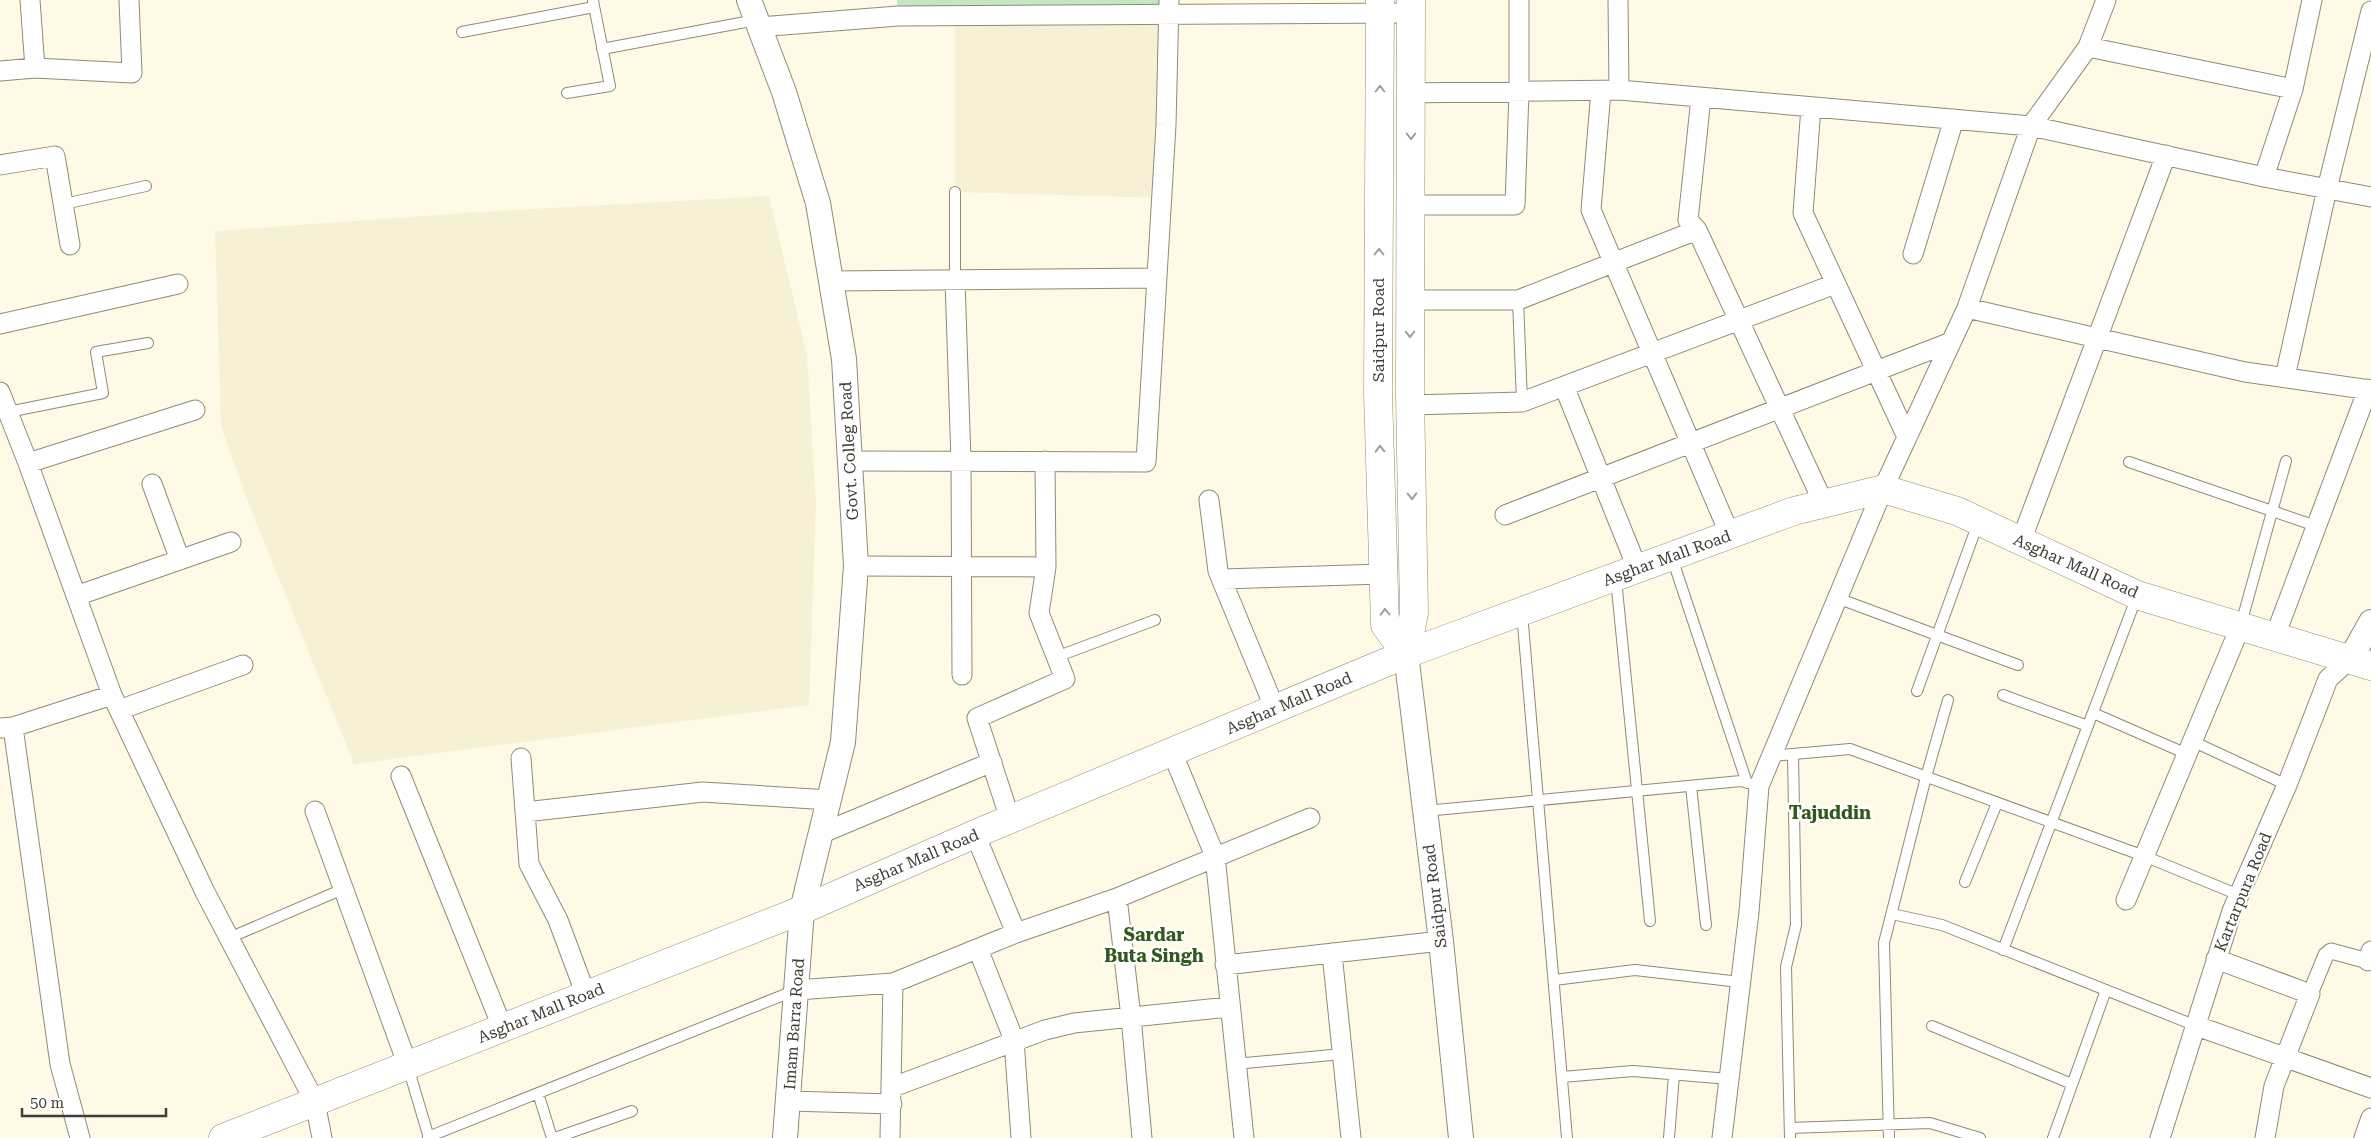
<svg xmlns="http://www.w3.org/2000/svg" width="2371" height="1138" viewBox="0 0 2371 1138" font-family="'Roboto Serif',serif">
	<style>
		.built { fill: #f6f1d5 }
		.green { fill: #c6e5c3 }
		.lines { fill: none; stroke-linecap: round; stroke-linejoin: round }
		.service-casing { stroke: #8f8b79; stroke-width: 12 }
		.pedestrian-casing { stroke: #8f8b79; stroke-width: 17 }
		.minor-casing { stroke: #8f8b79; stroke-width: 21 }
		.tertiary-casing { stroke: #8f8b79; stroke-width: 26 }
		.secondary-casing { stroke: #8f8b79; stroke-width: 29 }
		.service { stroke: #fff; stroke-width: 10 }
		.pedestrian { stroke: #fff; stroke-width: 15 }
		.minor { stroke: #fff; stroke-width: 19 }
		.tertiary { stroke: #fff; stroke-width: 24 }
		.secondary { stroke: #fff; stroke-width: 28 }
		.oneway { stroke: #9f9e9a }
		.labels { text-anchor: middle; dominant-baseline: central; stroke-width: 5; stroke-linejoin: round; paint-order: stroke }
		.street-label { font-size: 16px; fill: #3f3d35; stroke: #fff }
		.neighbourhood-label { font-size: 18px; font-weight: bold; fill: #31591c; stroke: #fff }
	</style>
	<rect width="100%" height="100%" fill="#fefae6"/>
	<!-- built -->
	<path class="built" d="M1168 15 1162 198 955 192V16Z
		M769 196 807 355 816 504 809 705 354 764 246 497 221 426 215 231 478 212Z"/>
	<!-- green -->
	<path class="green" d="M897 0H1169L1168 15 898 16Z"/>
	<g class="lines">
		<!-- service casing -->
		<g class="service-casing">
			<path id="service" d="M462 32 594 7
				M602 49 756 20
				M567 93 610 86 593 1
				M955 192V280
				M64 204 146 186
				M1518 300 1522 402
				M8 412 103 393 96 352 148 343
				M2129 462 2316 526
				M1672 558 1747 783
				M1616 579 1650 921
				M1837 598 2018 665
				M1522 613 1567 1138
				M2241 624 2286 461
				M1056 657 1155 620
				M1917 691 1978 523
				M2003 695 2088 726
				M2093 713 2187 754
				M2192 741 2287 785
				M1771 756 1850 749 2144 856 2239 895
				M1691 786 1706 925
				M1425 811 1741 781 1759 786
				M1965 882 1997 803
				M1892 914 1942 925 2194 1025
				M229 938 343 889
				M2003 950 2137 596
				M1554 980 1635 970 1740 982
				M1932 1026 2072 1084
				M1235 1064 1342 1054
				M408 1067 429 1138
				M1562 1077 1633 1071 1729 1079
				M538 1093 552 1138
				M1790 1128 1930 1123 1980 1138
				M428 1137 796 990
				M555 1138 632 1111
				M1669 1138 1674 1075
				M1790 1138 1786 967 1796 925 1793 755
				M1889 1138 1884 943 1926 777 1948 700
				M2053 1138 2106 990"/>
		</g>
		<!-- pedestrian casing -->
		<g class="pedestrian-casing">
			<path id="pedestrian" d="M2310 994 2326 955 2331 951 2368 961"/>
		</g>
		<!-- minor casing -->
		<g class="minor-casing">
			<path id="minor" d="M1618 0 1619 90
				M759 27 898 16 1411 13
				M2088 47 2293 89
				M35 68 132 73 129 0
				M0 71 35 68 30 0
				M1601 91 1591 210 1730 535
				M1411 93 1619 90 2031 126 2264 177 2371 197
				M1701 98 1688 220 1697 230 1824 504
				M1811 107 1803 213 1907 437
				M0 165 55 156 70 245
				M2264 177 2293 89 2312 0
				M1411 205H1515L1519 92V0
				M1913 254 1954 119
				M955 280 961 461 962 675
				M831 281 1157 278
				M1410 300H1518L1697 230
				M1967 308 2245 372 2371 390
				M0 324 178 284
				M2285 377 2327 189 2371 11
				M1564 386 1638 570
				M0 392 28 463 112 695 205 892 315 1102 322 1138
				M1410 405 1522 402 1835 284
				M850 461 1146 462 1166 125 1169 0
				M28 463 195 410
				M152 484 180 560
				M1209 500 1218 571 1275 709
				M1505 515 1951 342
				M2021 541 2166 155
				M856 566 1046 567
				M1222 579 1384 574
				M76 596 231 542
				M2275 636 2368 389
				M119 710 243 665
				M13 727 60 1064 80 1138
				M1 728 13 727 112 695
				M1172 752 1215 856 1244 1138
				M521 758 529 864 558 920 586 995
				M401 776 503 1029
				M315 811 408 1066
				M525 812 703 792 829 800
				M1010 819 977 718 1065 679 1039 613 1046 567 1045 461
				M820 834 992 762
				M975 834 1016 933
				M1117 898 1131 1017 1142 1138
				M2126 900 2241 625
				M978 949 1014 1040 1021 1138
				M1332 953 1351 1138
				M2216 959 2310 994 2274 1086 2265 1138
				M2368 961 2371 951
				M1225 965 1441 941
				M797 990 893 983 1016 933 1117 898 1310 818
				M2194 1025 2371 1088
				M893 1087 1045 1030 1074 1023 1229 1007
				M789 1101 892 1104
				M890 1138 893 983
				M1722 1138 1749 912 1759 786 1883 489 1967 308 2031 126 2088 47 2106 0
				M2160 1138 2232 911 2287 785 2328 679 2351 658
				M2364 1138 2371 1118"/>
		</g>
		<!-- tertiary casing -->
		<g class="tertiary-casing">
			<path id="tertiary" d="M749 0 784 92 818 203 844 359 856 566 843 742 802 910 785 1138
				M1406 654 1441 941 1461 1138
				M2351 658 2371 622"/>
		</g>
		<!-- secondary casing -->
		<g class="secondary-casing">
			<path id="secondary" d="M1380 0 1378 393 1385 625 1406 654
				M1406 654 1414 613 1410 395 1411 0
				M223 1138 802 910 975 834 1406 654 1794 511 1883 489 1957 511 2137 595 2371 666"/>
		</g>
		<!-- service -->
		<use href="#service" class="service"/>
		<!-- pedestrian -->
		<use href="#pedestrian" class="pedestrian"/>
		<!-- minor -->
		<use href="#minor" class="minor"/>
		<!-- tertiary -->
		<use href="#tertiary" class="tertiary"/>
		<!-- secondary -->
		<use href="#secondary" class="secondary"/>
	</g>
	<!-- one-way arrows -->
	<defs><path id="oneway-chevron" d="M-2-3.5L2.5 0L-2 3.5" fill="none" stroke-width="1.6" stroke-linecap="round" stroke-linejoin="round" transform="scale(1.25)"/></defs>
	<g class="oneway">
		<use href="#oneway-chevron" transform="translate(1380 89) rotate(-90)"/>
		<use href="#oneway-chevron" transform="translate(1411 136) rotate(90)"/>
		<use href="#oneway-chevron" transform="translate(1379 252) rotate(-90)"/>
		<use href="#oneway-chevron" transform="translate(1410 334) rotate(90)"/>
		<use href="#oneway-chevron" transform="translate(1380 449) rotate(-92)"/>
		<use href="#oneway-chevron" transform="translate(1412 496) rotate(89)"/>
		<use href="#oneway-chevron" transform="translate(1385 612) rotate(-92)"/>
	</g>
	<g class="labels">
		<!-- street labels -->
		<g class="street-label">
			<text transform="translate(1378 330) rotate(-90)">Saidpur Road</text>
			<text transform="translate(849 451) rotate(-93)">Govt. Colleg Road</text>
			<text transform="translate(1667 558) rotate(-20)">Asghar Mall Road</text>
			<text transform="translate(2076 566) rotate(24)">Asghar Mall Road</text>
			<text transform="translate(1289 703) rotate(-23)">Asghar Mall Road</text>
			<text transform="translate(916 860) rotate(-23)">Asghar Mall Road</text>
			<text transform="translate(2243 892) rotate(-68)">Kartarpura Road</text>
			<text transform="translate(1435 896) rotate(-97)">Saidpur Road</text>
			<text transform="translate(541 1013) rotate(-22)">Asghar Mall Road</text>
			<text transform="translate(794 1024) rotate(-86)">Imam Barra Road</text>
		</g>
		<!-- neighbourhood labels -->
		<g class="neighbourhood-label">
			<text x="1830" y="812">Tajuddin</text>
			<text x="1154" y="934">Sardar<tspan x="1154" dy="21">Buta Singh</tspan></text>
		</g>
	</g>
	<!-- scale -->
	<path d="M22 1108v8h144v-8" fill="none" stroke="#3f3d35" stroke-width="2.5"/>
	<text x="30" y="1108" font-size="15" fill="#3f3d35" stroke="#ffffff" stroke-width="4" paint-order="stroke">50 m</text>
</svg>
